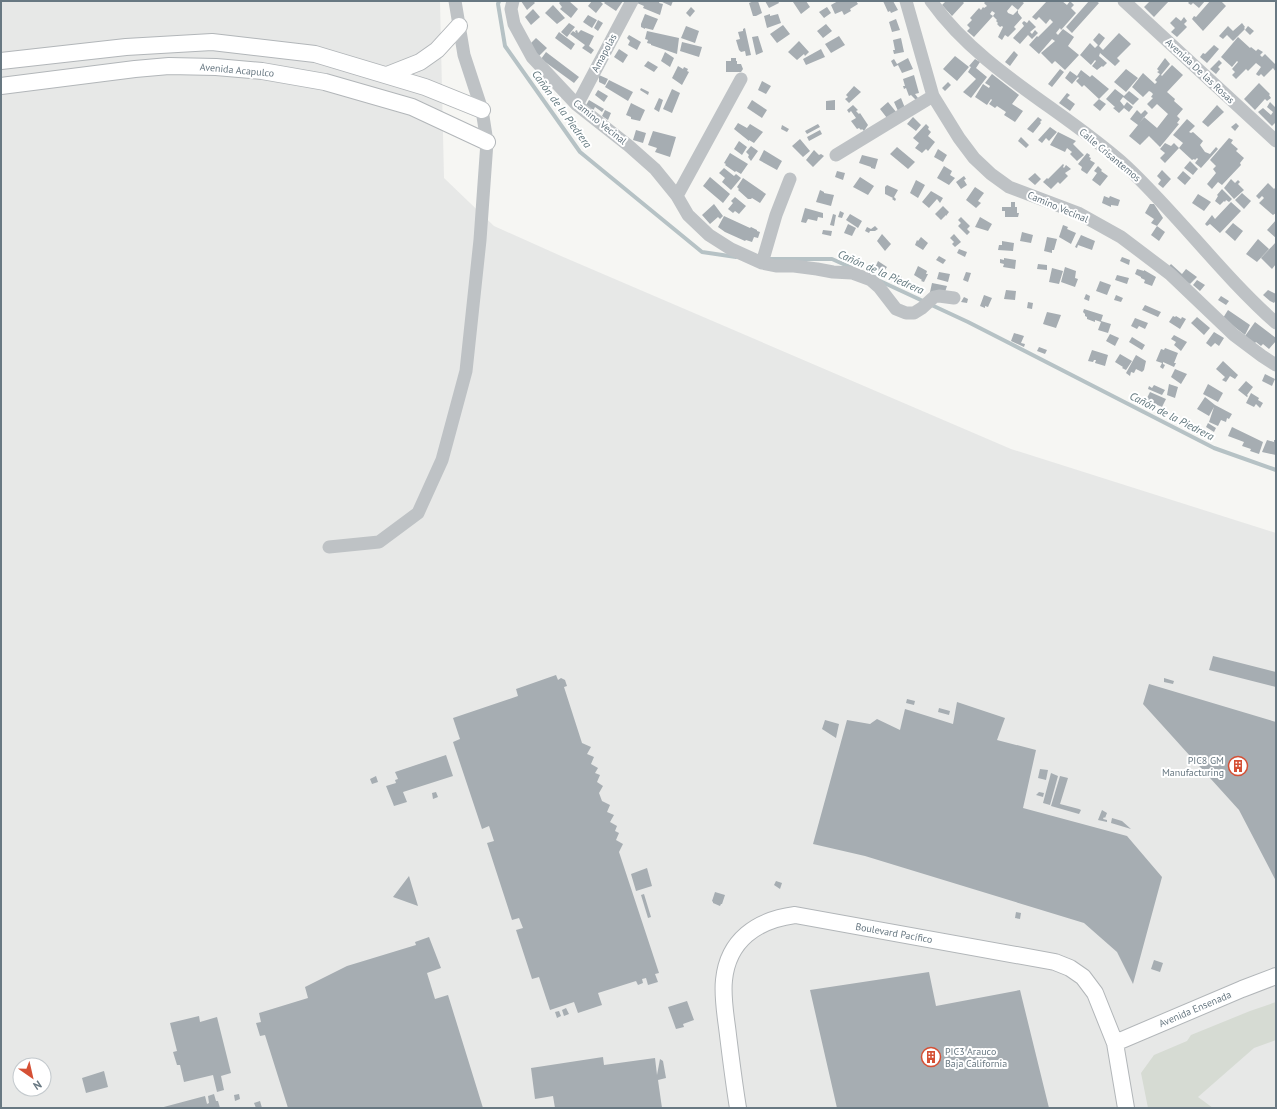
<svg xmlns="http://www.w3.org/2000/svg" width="1277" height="1109" viewBox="0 0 1277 1109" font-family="'PT Sans',sans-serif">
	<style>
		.built { fill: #e7e8e7; fill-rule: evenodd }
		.green { fill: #d6dbd3 }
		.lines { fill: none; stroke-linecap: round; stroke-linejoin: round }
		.stream { stroke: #b6c2c5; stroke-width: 4 }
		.building { fill: #a6adb2; fill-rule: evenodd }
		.major-casing { stroke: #b2b6b9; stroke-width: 18 }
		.minor { stroke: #bec2c5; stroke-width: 13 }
		.major { stroke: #fff; stroke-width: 16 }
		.labels { text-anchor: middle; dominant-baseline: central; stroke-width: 4; stroke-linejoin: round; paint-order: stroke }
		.street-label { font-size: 10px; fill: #687882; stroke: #fff }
		.poi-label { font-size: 10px; fill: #687882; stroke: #fff; text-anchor: end }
		.water-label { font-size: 11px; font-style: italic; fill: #63797f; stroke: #fff }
	</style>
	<rect width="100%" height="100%" fill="#f6f6f3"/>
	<!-- built -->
	<path class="built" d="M1 1H440L444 178 494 226 561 256 1011 449 1276 533V1108H1ZM20 1065H44V1089H20Z"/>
	<!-- green -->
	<path class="green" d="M1276 1002V1040L1254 1048 1198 1097 1213 1108H1148L1141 1073 1154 1055 1187 1041 1191 1035 1250 1011Z"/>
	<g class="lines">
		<!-- stream -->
		<path class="stream" d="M499 1 498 4 505 46 580 152 702 252 736 257
			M769 259H832L852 268
			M880 281 968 322 1214 448 1276 470"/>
	</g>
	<!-- building -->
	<path class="building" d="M521 1H533L535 3 527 10Z
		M561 1H569L578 9 571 18 560 9 562 7 559 3Z
		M592 1H600L603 4 596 13 588 6Z
		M606 1H623L616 11 604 3Z
		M638 1H660L659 3 663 4 660 15 643 8 644 6 637 3Z
		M660 1H673L671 6Z
		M754 1H758L762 13 756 16H753L749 3Z
		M765 1H778L779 3 769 8Z
		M795 1H806L810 7 801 14 793 2Z
		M838 1H856L858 4 850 9 851 11 844 15 842 11 835 14 831 5Z
		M883 1H893L898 10 891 13 890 11 888 12Z
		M946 1H962L964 3 952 16 942 5Z
		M986 1H1021L1024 3 1018 10V13L1022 18 1014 27 1016 29 1008 37 1005 35 1002 40 998 37 1003 27 1002 26 1000 27 997 24 998 23 996 21 997 20 993 16 995 13 992 11 990 14 993 16 974 37 967 31 970 28 967 25 972 20 970 18 979 8 981 10 983 7 984 8 987 6 984 3ZM1012 5 1018 10 1013 15 1008 13 1007 11Z
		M1047 1H1062L1067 5 1070 1 1074 5 1071 8 1076 13 1061 30 1060 28 1056 33 1058 35 1063 29 1074 37 1068 46 1079 55 1065 70 1055 61 1052 64 1041 53 1055 41 1052 39 1039 54 1029 45 1037 36 1038 37 1053 22 1050 19 1046 24 1039 17 1036 20 1032 17Z
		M1089 1H1096L1099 3 1072 33 1066 27Z
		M1150 1H1169L1154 17 1144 7Z
		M1190 1H1205L1199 8 1193 3 1191 5 1188 3Z
		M1210 1H1221L1226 6 1203 31 1192 19 1194 16 1196 17Z
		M553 5 565 18 557 24 545 13Z
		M691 7 695 11 690 17 686 13Z
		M827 7 831 13 824 18 819 12Z
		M533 9 540 17 531 25 525 17Z
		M645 14 658 19 653 30 645 28V29L641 27V24Z
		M770 14V16L778 14 781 23 767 28 764 16Z
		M588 15 597 20 592 28 583 22Z
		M1176 17 1181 21 1184 17 1187 21 1184 24 1187 27 1177 37 1171 32 1175 28 1170 23Z
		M896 19 900 30 892 32 889 22Z
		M598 20 603 23 598 31 594 28Z
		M1029 20 1036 27 1030 32 1032 34 1035 30 1038 33 1032 39 1028 35 1020 44 1013 38 1024 26 1022 23 1024 21 1027 23Z
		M569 23 575 27 567 37 561 32Z
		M1242 23 1245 27 1244 28 1245 29 1233 41 1227 35 1223 39 1219 36 1228 26 1233 31Z
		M826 24 832 31 823 38 817 31Z
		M783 25 790 34 777 43 770 34Z
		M686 26 699 31 695 43 681 38Z
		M1248 26 1254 31 1250 35 1245 30Z
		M745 28 751 55 746 56 745 51 741 52 739 50 736 40 740 39 738 32 743 31V29Z
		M577 30 578 33 581 30 594 36 589 46 594 50 591 54 582 48 585 45 570 34 573 31 576 33 575 31Z
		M647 31 679 38 677 54 651 45V44L647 43 648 40 645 39Z
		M559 32 575 44 571 50 555 38Z
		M1099 33 1105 38 1099 46 1103 50 1119 33 1131 44 1117 58 1120 61 1115 66 1100 53 1099 56 1107 63 1103 67 1102 66 1097 70 1092 66 1096 61 1095 60 1091 65 1080 55 1090 43 1095 48 1098 45 1093 40Z
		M629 35 641 42 637 50 628 45 630 41 627 38Z
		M758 36 763 52 756 55 752 37Z
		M839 36 845 45 831 53 825 44Z
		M1238 37 1250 48 1251 47 1256 51 1258 49 1263 52 1260 55 1262 57 1265 54 1276 65V72L1273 68 1264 77 1261 74 1259 76 1257 75 1256 74 1261 67 1256 63 1248 71 1246 69 1236 79 1232 75 1235 72 1232 69 1238 62 1237 61 1232 67 1221 57Z
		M536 38 547 48 539 56 528 46Z
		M901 38 904 52 894 54 893 50H895L893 40Z
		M799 41 809 52 805 56 804 54 797 60 788 52Z
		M682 42 702 47 699 57 680 51Z
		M1214 45 1219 49 1207 63 1200 57 1203 53 1205 54Z
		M619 49 628 55 623 63 614 57Z
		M821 49 825 57 806 65 803 59Z
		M1014 51 1018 55 1010 66 1005 62Z
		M546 52 579 77 574 83 541 59Z
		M665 52 674 58 670 67 661 61Z
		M955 56 969 67 957 81 943 69Z
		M731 58H736V61H737V64H741L743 69 741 72H726V61H731Z
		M908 58 913 69 902 73 898 65 894 67 891 61 894 59 897 64Z
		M1165 58 1170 64 1161 75 1162 76 1172 65 1183 75 1167 92 1175 99 1174 101 1183 109 1177 116 1180 119 1177 123 1179 124 1160 147 1149 136 1140 145 1129 136 1138 125 1130 119 1137 110 1141 114 1145 110 1148 113 1140 122 1144 117 1157 128 1168 114 1157 104 1152 109 1147 104 1153 98 1151 97 1153 94 1151 92 1149 91 1143 97 1132 87 1143 73 1155 84 1157 82 1155 80 1160 74 1157 72 1159 71 1157 69Z
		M975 59 980 62 976 68 987 77 971 98 963 92 976 79 968 72 971 67 969 66Z
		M1219 60 1222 63 1218 67 1220 69 1216 74 1210 69Z
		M648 61 658 67 654 72 644 66Z
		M678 66 683 69 684 67 688 69 687 71 689 72 682 85 672 78Z
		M1060 69 1064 72 1052 87 1048 84Z
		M1126 69 1138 78 1126 92 1114 82Z
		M1081 70 1090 77 1092 75 1109 89 1099 99 1106 104 1100 111 1093 105 1099 99 1084 85 1082 87 1076 81 1083 74 1079 78 1078 77 1072 84 1065 78 1070 71 1077 76Z
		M992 74 1019 95 1012 104 1023 111 1015 122 1004 115 1006 112 997 106 995 108 989 104 992 100 991 99 987 105 975 97 983 84 989 88 990 86 985 83Z
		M599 75 608 79 605 85 599 82Z
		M914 75 919 93 915 94 918 98 916 100 911 95 909 96 906 88 904 89 903 86H905L903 79Z
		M609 80 633 92 628 101 605 87Z
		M762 81 771 86 766 94 758 90Z
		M948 82 951 85 945 91 942 88Z
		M1259 83 1270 94 1269 95 1271 98 1267 101 1265 99 1255 110 1244 99Z
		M854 86 861 92 849 103 845 99 848 97 846 95Z
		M641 88 649 92 648 95 640 90Z
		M672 89 680 93 672 113 663 109Z
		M1115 89 1124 96 1129 91 1139 99 1133 105 1123 97 1120 101 1124 106 1127 102 1133 107 1129 112 1124 108 1119 113 1113 108 1115 107 1106 99Z
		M598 90 608 96 604 102 595 95Z
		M1067 93 1070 95 1067 98 1075 104 1070 111 1059 103Z
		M659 98 663 100 659 112 654 109Z
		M901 98 905 108 898 111 894 102Z
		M589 100 604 109 602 112 595 107 593 111 585 107Z
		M752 100 767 110 762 118 747 108Z
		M835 100V110H826V101Z
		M888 102 897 113 887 118 880 109Z
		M1270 102 1276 108V122L1272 126 1258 112 1263 108 1271 115 1273 112 1267 107Z
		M631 103 645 110 640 121 631 119V117L626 115Z
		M853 105 858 110 856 111 859 114 860 113 868 125 864 131 862 129 861 130 859 128 857 129 851 121 856 118 851 111 849 113 847 110Z
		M1217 105 1224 112 1208 127 1202 122Z
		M605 110 611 113 608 120 602 116Z
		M913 117 921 125 916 131 907 124Z
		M1038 117 1042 120 1040 122 1041 123 1033 133 1027 129Z
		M1187 119 1195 126 1189 132 1191 133 1193 132 1203 141 1200 145 1205 152 1210 154 1216 147 1218 149 1201 168 1195 163 1198 159 1197 158 1195 160 1194 159 1192 160 1179 148 1165 163 1160 158 1165 153 1160 149 1165 143 1171 146 1174 143 1179 148 1183 143 1173 135Z
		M738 123 747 128 750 124 763 132 754 143 749 140V141L734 129Z
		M1236 123 1239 126 1235 131 1231 127Z
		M818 124 820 127 807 134 805 131Z
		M926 124 929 127 928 129 931 132 928 136 935 142 928 151 926 149 922 153 915 148 919 143 913 138Z
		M782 125 789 129 787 132 781 129Z
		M1050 127 1057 132 1049 141 1046 138 1042 143 1038 140Z
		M636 130 646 133 643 143 633 140Z
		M820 130 822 134 809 141 807 137Z
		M653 131 676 137 670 157 655 152 657 148 648 145Z
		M1058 132 1076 141 1073 144 1084 155 1077 161 1070 154 1072 152 1067 148 1065 152 1050 145Z
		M1021 137 1029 145 1026 148 1018 141Z
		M1229 138 1233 140 1231 143 1238 149 1236 151 1244 158 1240 163 1241 165 1222 185 1218 182 1212 189 1207 184 1216 173 1213 169 1216 166 1210 160Z
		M800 139 810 151 803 157 792 146Z
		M739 141 747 147 742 155 734 149Z
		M751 146 758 151 751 161 748 157 749 155 746 152Z
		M897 147 915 162 908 169 890 154Z
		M938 149 947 155 943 162 934 157Z
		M764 150 782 161 777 170 759 160Z
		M814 150 819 155 821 154 824 156 813 167 806 160Z
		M730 153 748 164 741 174 736 171 735 172 725 165 726 164 724 163Z
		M1087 153 1090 155 1089 157 1091 158 1090 160 1095 163 1087 174 1081 170 1082 167 1078 164Z
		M862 155 878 159 875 169 871 168V167L859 163Z
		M1190 161 1198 169 1193 175 1184 168Z
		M1063 164 1064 165 1063 167 1064 168 1066 165 1071 169 1065 173 1068 176 1060 184 1058 182 1051 189 1043 182 1047 178 1048 179Z
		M944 166 952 171 950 175 955 178 949 185 937 178Z
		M1098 166 1102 170 1101 171 1108 176 1100 186 1092 180 1097 173 1094 171Z
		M724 168 734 176 736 174 741 178 731 190 722 182 725 178 719 173Z
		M1162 170 1171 179 1163 188 1158 184 1161 180 1157 176Z
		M837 171 845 173 843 180 835 177Z
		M1183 171 1191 178 1185 185 1177 178Z
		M1035 173 1041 179 1035 185 1028 179Z
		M964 176 966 179 964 180 967 185 961 189 956 182Z
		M710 177 730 194 723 203 703 186Z
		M860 177 874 186 868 195 853 187Z
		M743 178 766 194 760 203 752 198 751 199H748L738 190 739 189 737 187Z
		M1231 179 1235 183 1238 180 1240 182 1238 184 1244 190 1234 199 1224 188Z
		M916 180 925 185 918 198 910 193Z
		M1268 183 1274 189 1276 187V213L1273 215 1259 203 1264 198 1262 196 1259 199 1256 196Z
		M887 185 898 190 894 197 896 199 895 201 892 199 893 198 885 194V187Z
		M975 187 984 193 978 201 981 203 976 208 966 200Z
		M1222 189 1232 199 1229 202 1226 200 1225 202 1224 201 1220 205 1215 201 1218 196 1217 195Z
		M820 190 824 192V193L834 195 831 206 816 202Z
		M931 191 943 198 940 203 937 199 929 208 922 202Z
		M1242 193 1251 201 1244 209 1235 200Z
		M1198 194 1211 202 1204 211 1192 203Z
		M1104 196 1109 198 1110 196 1120 200 1118 206 1111 205V207L1102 203Z
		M735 197 746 206 739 214 735 211 733 213 728 209 733 203 731 201Z
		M1011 202H1015V207H1017V213H1019L1018 217H1005V211H1002V207H1011Z
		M1231 202 1241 211 1220 233 1210 224 1207 226 1205 224 1212 215 1215 219Z
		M714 204 723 216 720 219 718 217 710 224 702 215Z
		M1150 204H1154L1163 218 1157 226 1151 223 1154 219 1145 213Z
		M943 206 949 212 946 216V215L941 220 935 214Z
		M805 208 823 213V218L818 217 817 221 808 219 806 223 801 222Z
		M840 211 844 213 842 218 838 217Z
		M833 214 836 215 834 226 830 225Z
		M850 214 862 221 858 228 846 220Z
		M724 216 750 228 751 227 757 230V231L760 232 758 238 754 237 752 242 746 240 745 241 725 232 718 227Z
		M961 217 970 226 967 229 970 232 967 235 958 226 961 223 958 220Z
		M980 217 992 224 988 231 975 227Z
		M1276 220 1275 227 1276 238 1267 230Z
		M1233 223 1243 231 1235 241 1225 232Z
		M848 224 856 228 852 236 844 233Z
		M1063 225 1068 227 1067 229 1076 233 1071 244 1059 237Z
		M875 226 878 229 875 231H870L869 233 865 231 867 227 871 229Z
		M1157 226 1165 232 1159 241 1151 235Z
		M823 230 832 231 831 236 822 234Z
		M1022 232 1033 235 1031 243 1020 241Z
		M882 234 891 244 885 251 877 241Z
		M954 234 961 242 955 247 952 244 954 242 950 238Z
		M1081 235 1095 241 1092 250 1078 245 1077 248 1075 247Z
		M921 237 928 243 923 250 915 245 917 240 918 241Z
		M1047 237 1057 239 1054 250H1052V253L1044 251Z
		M1258 239 1269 249 1257 262 1246 254Z
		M1002 241 1014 243 1013 251 998 250 999 245H1002Z
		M1276 242V264L1272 269 1261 258Z
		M959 249 967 252 965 257 957 253Z
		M939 256 946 260 943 264 936 260Z
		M1122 257 1130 260 1129 265 1120 261Z
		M1004 258 1016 260 1015 269 1003 267 1004 264 1000 263V259L1004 260Z
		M878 261 887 267 882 274 875 268Z
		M1038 264 1047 265V270L1037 269Z
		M1171 264 1182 274 1186 269 1197 277 1190 284 1166 270Z
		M918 266 927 271 926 274H928L924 282 921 281 922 280 914 275Z
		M1065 267 1076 271 1075 278 1078 279 1075 287 1061 282Z
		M1052 268 1063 271 1059 284 1049 282Z
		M1137 269 1144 271V270L1156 277 1152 286 1144 283 1145 280 1141 278V277L1135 274Z
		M939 272 950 274 948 282 937 279Z
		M966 272 971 273 968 282 963 280Z
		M900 274 903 281 898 283 895 281 896 280 894 277Z
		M1117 275 1129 278 1127 284 1115 280Z
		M1197 280 1205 285 1200 291 1193 285Z
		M1100 281 1111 285 1107 295 1096 291Z
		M932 283 947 286 944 295 930 292Z
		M1006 290 1016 291 1015 300 1004 299Z
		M1268 290 1276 294V300L1274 303 1270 301 1263 295Z
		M1086 294 1090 296 1089 301 1084 299Z
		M984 295 992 298 988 307 985 306V308L980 306Z
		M1116 295 1123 298 1121 302 1114 300Z
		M1221 296 1229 301 1226 305 1218 300Z
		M964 297 968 299 967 303 961 302Z
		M1028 302 1033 303 1032 309 1027 308Z
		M1145 305 1161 312 1158 317 1142 310Z
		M1084 309 1103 315 1101 321 1111 324 1108 333 1098 330 1101 322 1095 320V322L1087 319V317L1085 316V314L1083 312Z
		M1228 310 1250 325 1245 335 1223 318Z
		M1047 312 1061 315 1056 328 1043 324Z
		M1173 316 1175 317 1176 316 1181 319 1182 317 1186 319 1180 329 1169 322Z
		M1197 317 1210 328 1204 335 1191 323Z
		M1135 318 1148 323 1145 329 1139 326 1137 329 1131 326Z
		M1255 322 1276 338V341L1269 349 1263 344 1261 346 1256 342 1254 344 1245 336Z
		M1214 332 1224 338 1219 346 1215 343 1211 347 1206 343Z
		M1014 333 1024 336 1021 343 1025 344 1024 347 1011 341Z
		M1110 334 1119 338 1115 346 1106 341Z
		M1174 335 1187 342 1181 351 1174 345 1176 342 1171 339Z
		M1132 337 1145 345 1142 350 1129 342Z
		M1039 347 1047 350 1045 354 1037 351Z
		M1165 348 1178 353 1174 363H1176L1174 367 1163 362V364L1165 365 1163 369 1160 367 1162 363 1156 361 1161 349 1164 350Z
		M1092 350 1108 355 1105 366 1095 363 1096 360H1094L1093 362 1088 361Z
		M1120 354 1132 361 1126 370 1122 368 1123 367 1115 362Z
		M1136 355 1146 361 1144 370 1142 372 1136 369 1134 373 1131 372 1130 376 1126 373Z
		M1223 361 1238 375 1235 379 1230 376 1226 382 1222 380 1225 377 1216 369Z
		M1175 369 1187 374 1181 384 1171 377Z
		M1265 374 1275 379 1272 386 1262 381Z
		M1246 381 1253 387 1247 395 1248 396 1247 397 1238 390Z
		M1169 384 1178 387 1175 398 1167 395Z
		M1208 384 1223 393 1218 402 1203 394Z
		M1154 385 1165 390 1162 395 1148 389 1149 386 1152 388Z
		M1150 392 1166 399 1162 407 1146 400Z
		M1251 393 1259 398 1258 400 1263 403 1260 408 1256 404 1254 407 1246 403Z
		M1205 397 1215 405 1232 414 1229 419 1227 418 1226 422 1221 420 1218 426 1209 422 1214 407 1209 416 1197 409Z
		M1208 423 1216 428 1214 432 1206 427Z
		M1232 427 1263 442 1259 454 1250 451 1251 449 1242 446 1244 442 1228 436Z
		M1267 440 1274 442V440H1276V455L1262 452Z
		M1213 656 1276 672V687L1209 670Z
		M556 675 558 680 561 678 565 680 567 686 564 687 582 743 591 747 587 754 594 757 591 764 598 768 595 773 600 775 597 782 603 786 599 793 602 801 610 805 607 812 614 815 610 822 617 826 615 831 619 833 616 840 623 844 619 852 659 973 655 974 658 982 648 985 646 978 642 979 643 983 638 985 636 981 598 993 602 1005 578 1013 574 1002 550 1010 539 977 532 979 516 930 523 928 519 918 512 920 487 843 494 841 489 826 482 829 453 742 460 739 453 718 518 696 516 689Z
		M1164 678 1174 681 1173 684 1164 682Z
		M1149 684 1276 722V881L1239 810 1143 704Z
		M907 699 915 701 914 705 906 703Z
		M957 702 1005 718 997 740 1036 750 1023 808 1127 836 1162 877 1133 984 1117 952 1084 923 865 856 813 844 847 720 870 724 877 719 900 730 905 709 953 724Z
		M939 708 950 711 949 715 938 712Z
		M825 720 839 724 836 738 822 729Z
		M446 755 453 776 403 792 407 802 394 806 386 786 396 783 395 780 398 779 395 772Z
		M1040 769 1048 770 1046 780 1038 778Z
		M1051 773 1058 776 1050 805 1043 803Z
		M376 776 378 782 372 784 370 779Z
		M1060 776 1068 778 1060 804 1079 809 1081 810 1079 814 1051 806Z
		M436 792 438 797 433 799 432 793Z
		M1039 792 1044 793 1043 797 1036 795Z
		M1102 810 1107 813 1105 818 1104 817 1103 819 1107 820V822L1098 820Z
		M1112 818 1122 821 1131 829 1111 823Z
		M647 868 652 886 636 891 631 874Z
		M409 876 418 906 393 897Z
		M776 881 782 883 780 889 774 885Z
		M715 892 725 895 722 904H721L720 906 713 903V902L712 901Z
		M644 894 651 917 648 918 641 895Z
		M1016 912 1021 913 1020 919 1015 918Z
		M429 937 441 968 427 973 435 999 448 995 483 1108H288L265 1035 260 1036 256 1023 261 1022 259 1013 308 998 305 987 347 966 416 945 415 942Z
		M1154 960 1163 963 1160 972 1151 969Z
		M929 972 936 1006 1020 990 1049 1108H837L810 990Z
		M687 1001 694 1020 683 1024 684 1027 676 1029 668 1007Z
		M566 1008 569 1014 564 1016 562 1010Z
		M559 1011 561 1016 557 1018 555 1012Z
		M199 1016 200 1022 217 1017 231 1073 221 1076 224 1090 217 1092 213 1075 184 1082 180 1065H177L173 1052 177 1051 170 1023Z
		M603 1057 604 1065 655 1058 657 1075 660 1059 663 1061 666 1078 658 1080 662 1108H555L553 1096 535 1099 531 1068Z
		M104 1071 108 1087 86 1093 82 1078Z
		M214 1094 216 1101H218L220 1108H160L205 1096 207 1104 209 1103 208 1096Z
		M239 1094 240 1099 235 1101 234 1095Z
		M260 1101 262 1108H256L254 1103Z"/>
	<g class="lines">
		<!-- major casing -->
		<g class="major-casing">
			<path id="major" d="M1 61 126 47 212 42 315 54 425 87 482 110
				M387 75 420 62 437 50 459 26
				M1 86 135 69 169 66 216 67 262 71 325 82 412 107 487 142
				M1115 1043 1242 989 1276 976
				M738 1108C734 1084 731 1059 728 1035 726 1017 722 998 724 980 728 940 757 920 795 915L1055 962 1070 968 1083 977 1095 993 1115 1043 1126 1108"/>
		</g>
		<!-- minor -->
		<path class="minor" d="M513 1 511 9 514 24 532 57 577 105 629 146 655 169 677 196 688 215 709 235 731 249 762 263 776 266H794L817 269 833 272 852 273 871 280 879 287 896 309 906 313H914L922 308 934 297 939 296 954 298
			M906 1 933 96 959 138 974 158 991 174 1009 187 1078 213 1121 237 1170 274 1234 335 1262 356 1276 365
			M931 1C981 71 1063 109 1126 166 1179 216 1222 275 1276 323
			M1124 1 1276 141
			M577 105 632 1
			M836 155 933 96
			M677 196 741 79
			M762 263 776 215 790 179
			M329 547 379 542 418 513 442 460 466 371 480 240 487 142 482 110 464 55 455 1"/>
		<!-- major -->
		<use href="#major" class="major"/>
	</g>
	<!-- icons -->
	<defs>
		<g id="building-ring" transform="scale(1)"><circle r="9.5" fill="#fff" stroke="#d55035" stroke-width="1.5"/><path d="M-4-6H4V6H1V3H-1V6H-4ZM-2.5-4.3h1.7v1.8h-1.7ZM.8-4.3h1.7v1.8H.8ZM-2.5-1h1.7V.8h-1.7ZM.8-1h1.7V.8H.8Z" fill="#d55035"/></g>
	</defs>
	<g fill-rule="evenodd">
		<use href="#building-ring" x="1238" y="766"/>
		<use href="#building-ring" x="931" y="1057"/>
	</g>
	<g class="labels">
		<!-- street labels -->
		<g class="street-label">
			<text transform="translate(604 53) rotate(-62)">Amapolas</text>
			<text transform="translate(237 70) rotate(5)">Avenida Acapulco</text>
			<text transform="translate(1200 71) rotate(43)">Avenida De las Rosas</text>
			<text transform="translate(600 122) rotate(39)">Camino Vecinal</text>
			<text transform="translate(1110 155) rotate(40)">Calle Crisantemos</text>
			<text transform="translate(1058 207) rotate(23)">Camino Vecinal</text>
			<text transform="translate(894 933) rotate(10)">Boulevard Pacífico</text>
			<text transform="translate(1195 1009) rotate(-23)">Avenida Ensenada</text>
		</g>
		<!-- poi labels -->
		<g class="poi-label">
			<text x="1224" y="760">PIC8 GM<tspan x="1224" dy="12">Manufacturing</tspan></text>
			<text x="945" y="1051" text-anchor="start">PIC3 Arauco<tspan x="945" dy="12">Baja California</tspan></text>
		</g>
		<!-- water labels -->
		<g class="water-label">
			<text transform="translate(562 109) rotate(54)">Cañón de la Piedrera</text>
			<text transform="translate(881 272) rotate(24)">Cañón de la Piedrera</text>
			<text transform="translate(1172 416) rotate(27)">Cañón de la Piedrera</text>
		</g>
	</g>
	<!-- border -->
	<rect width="1277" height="1109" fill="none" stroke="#687882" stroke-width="4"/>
	<!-- north arrow -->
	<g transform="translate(32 1077) rotate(146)"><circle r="19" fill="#ffffff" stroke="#c3c9cd"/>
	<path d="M0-3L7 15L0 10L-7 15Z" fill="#d55035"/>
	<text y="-6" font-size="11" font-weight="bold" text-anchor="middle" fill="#687882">N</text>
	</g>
</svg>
